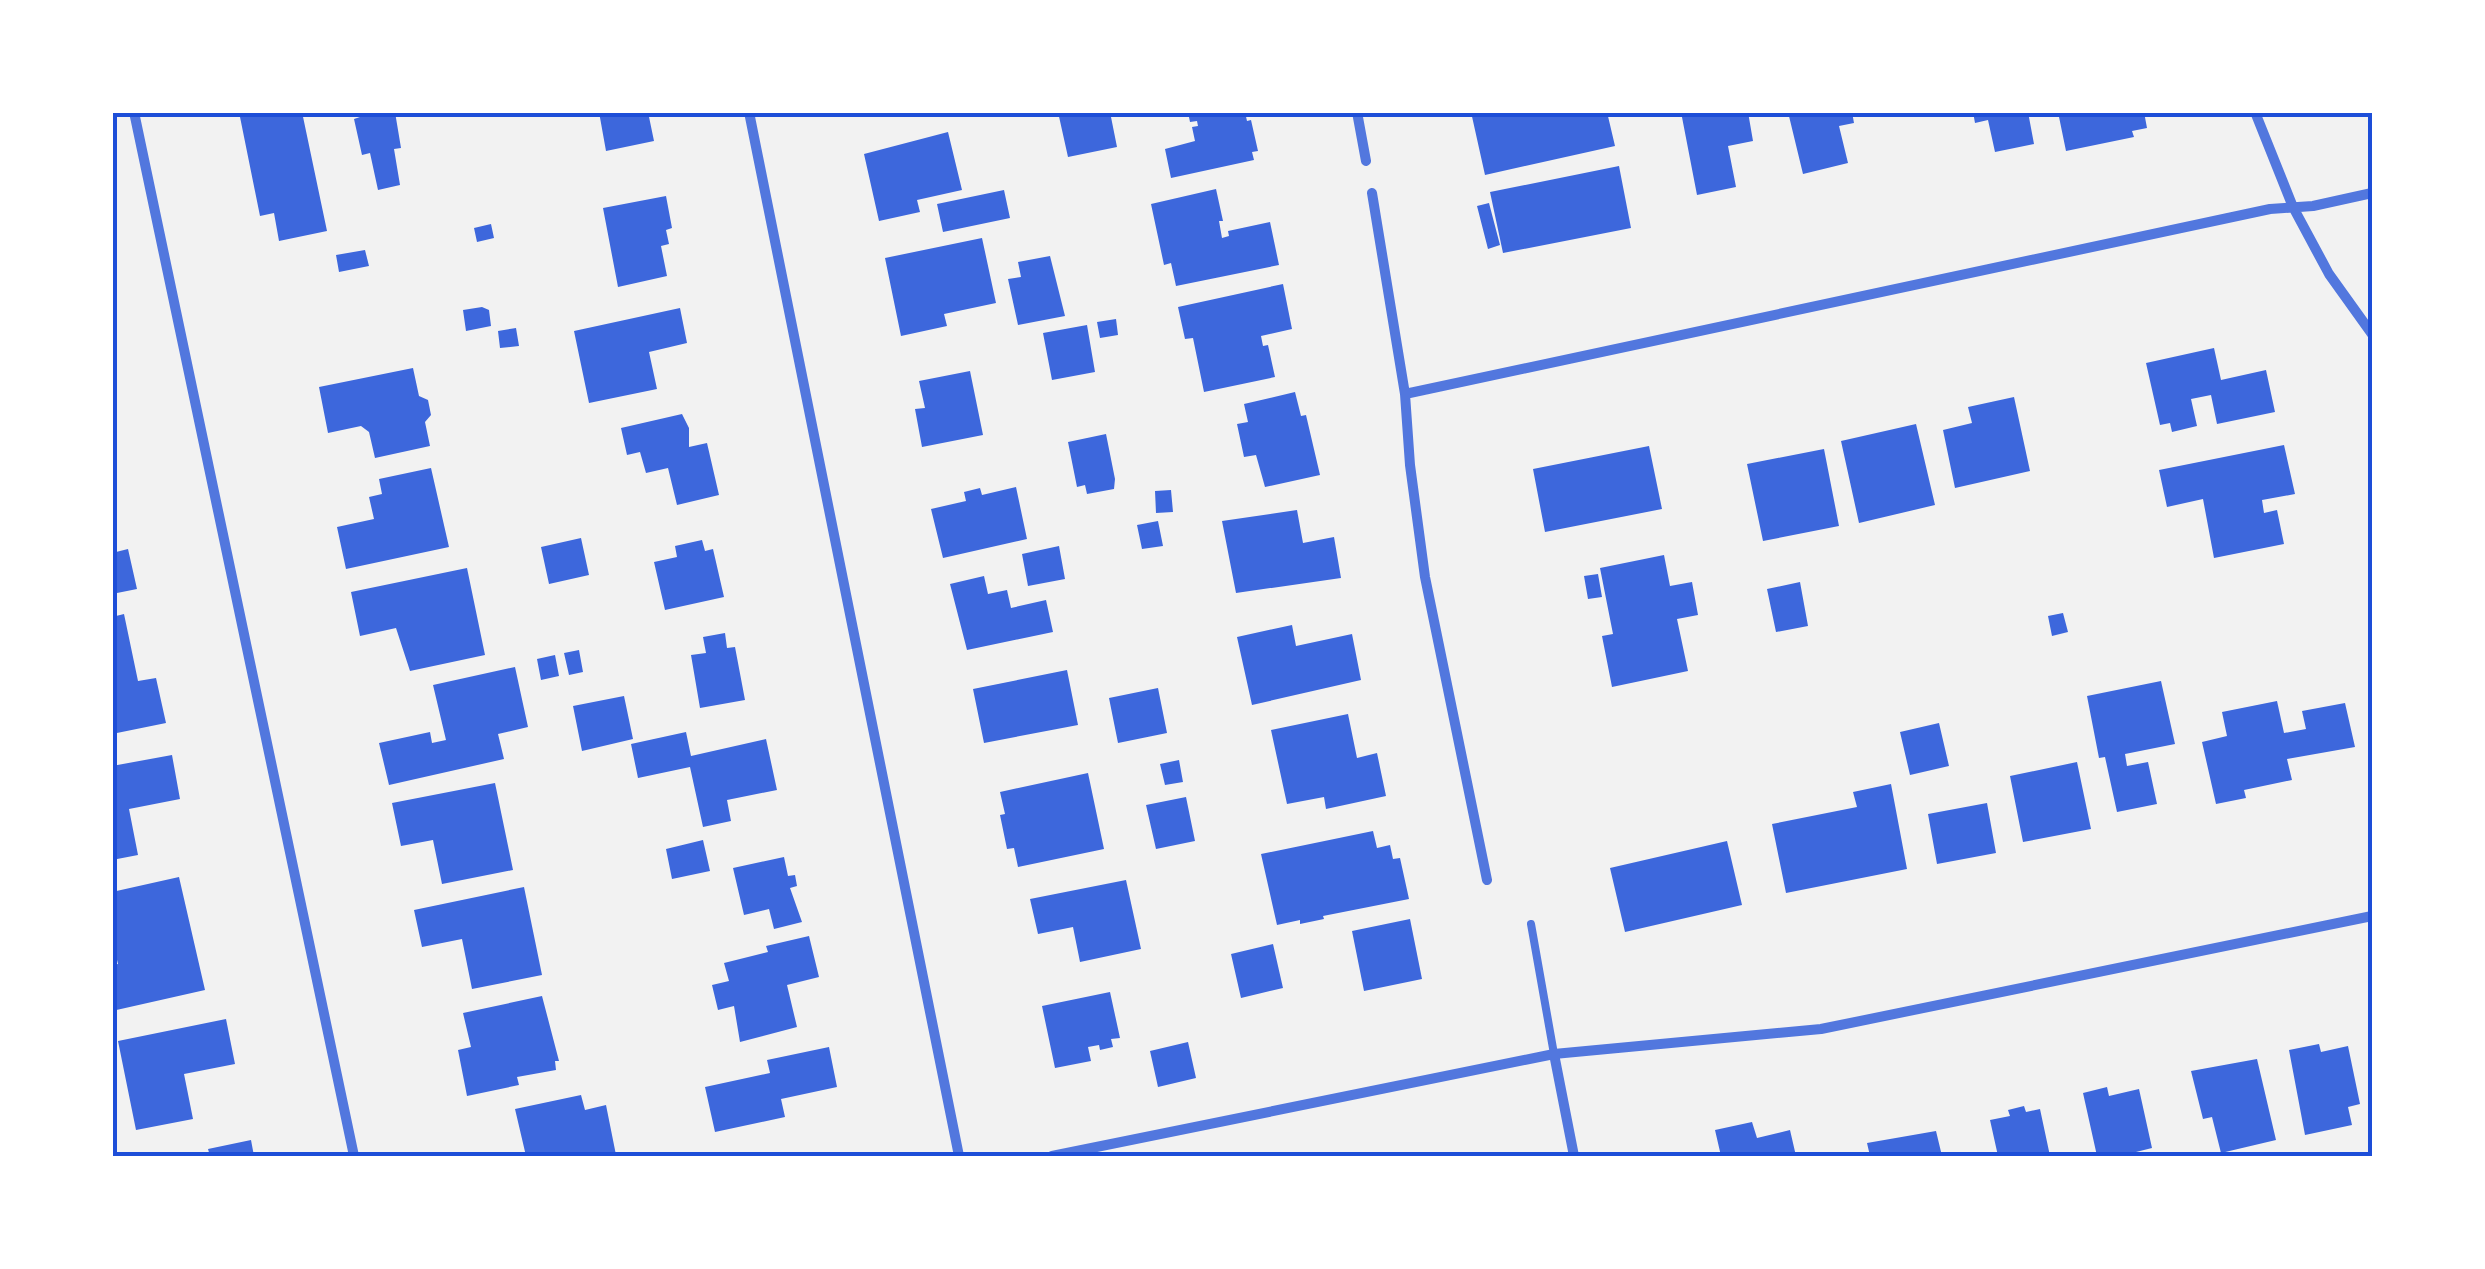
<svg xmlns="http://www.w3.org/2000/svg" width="2485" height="1269" viewBox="0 0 2485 1269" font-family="'Times New Roman',serif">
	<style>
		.building { fill: #3d67dc }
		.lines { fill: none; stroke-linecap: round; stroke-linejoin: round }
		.service { stroke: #5277de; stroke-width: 8 }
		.minor { stroke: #5277de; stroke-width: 10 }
		.neatline { fill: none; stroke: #1d4ed8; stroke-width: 4 }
	</style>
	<rect width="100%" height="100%" fill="#f2f2f2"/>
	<!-- building -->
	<path class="building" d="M239 112H302L327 231 279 241 274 213 260 216Z
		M375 112H395L401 148 394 149 400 185 378 190 370 153 362 155 354 119Z
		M599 112H648L654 141 606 151Z
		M1058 112H1110L1117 147 1068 157Z
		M1188 112H1245L1247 121 1251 120 1258 151 1252 152 1254 160 1171 178 1165 149 1195 141 1192 127 1198 126 1197 121 1190 122Z
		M1471 112H1607L1615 146 1485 175Z
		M1681 112H1748L1753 141 1728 146 1736 187 1697 195Z
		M1788 112H1852L1854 123 1839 126 1848 163 1803 174Z
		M1973 112H2028L2034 144 1995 152 1988 120 1975 123Z
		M2058 112H2144L2147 128 2132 131 2134 137 2066 151Z
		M948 132 962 190 917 200 920 212 879 221 864 154Z
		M1619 166 1631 228 1503 253 1490 192Z
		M1216 189 1223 221H1219L1222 238 1229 236 1228 231 1270 222 1279 265 1176 286 1171 263 1164 265 1151 204Z
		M1004 190 1010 218 943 232 937 204Z
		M666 196 672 228 666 230 669 244 661 246 667 276 618 287 603 208Z
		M1489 203 1500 245 1488 249 1477 206Z
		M491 224 494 238 477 242 474 228Z
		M982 238 996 303 944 314 947 326 901 336 885 258Z
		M365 250 369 266 339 272 336 255Z
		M1050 256 1065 316 1018 325 1008 279 1021 277 1018 262Z
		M1283 284 1292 329 1261 336 1263 346 1268 345 1275 377 1204 392 1193 338 1185 339 1178 307Z
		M482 307 489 310 491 326 466 331 463 310Z
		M680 308 687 343 649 352 657 389 589 403 574 331Z
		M1116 319 1118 335 1100 338 1097 322Z
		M1087 325 1095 372 1052 380 1043 333Z
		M516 328 519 346 500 348 498 331Z
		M2214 348 2221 380 2266 370 2275 412 2217 424 2211 395 2191 399 2197 426 2172 432 2170 423 2160 425 2146 363Z
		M413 368 419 396 428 400 431 415 425 422 430 446 375 458 369 432 361 426 328 433 319 387Z
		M970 371 983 435 922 447 915 409 925 408 919 381Z
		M1295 392 1301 416 1306 415 1320 475 1265 487 1256 455 1244 457 1237 424 1248 422 1244 404Z
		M2014 397 2030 471 1955 488 1943 430 1972 423 1968 407Z
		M682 414 689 428V447L707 443 719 495 677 505 668 468 646 473 640 452 627 455 621 428Z
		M1916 424 1935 505 1859 523 1841 441Z
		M1106 434 1115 479 1114 489 1087 494 1085 485 1077 487 1068 442Z
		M2284 445 2295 494 2262 500 2264 513 2277 510 2284 544 2214 558 2203 499 2167 507 2159 470Z
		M1649 446 1662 509 1545 532 1533 469Z
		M1824 449 1839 526 1763 541 1747 464Z
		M431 468 449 547 346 569 337 527 374 519 369 497 382 494 379 479Z
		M1016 487 1027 539 943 558 931 509 966 501 964 492 980 488 982 495Z
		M1171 490 1173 512 1156 513 1155 491Z
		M1297 510 1303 543 1334 537 1341 578 1236 593 1222 521Z
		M1158 521 1163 546 1142 549 1137 525Z
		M581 538 589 575 549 584 541 547Z
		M702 540 705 551 713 549 724 597 665 610 654 562 677 557 675 546Z
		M1059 546 1065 579 1028 586 1022 554Z
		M128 549 137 589 112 594V553Z
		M1664 555 1670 586 1692 582 1698 615 1677 619 1688 671 1612 687 1602 636 1613 634 1600 568Z
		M467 568 485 655 410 671 396 628 360 636 351 592Z
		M1598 574 1602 597 1588 599 1584 576Z
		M984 576 988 594 1007 590 1011 608 1046 600 1053 632 967 650 950 584Z
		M1800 582 1808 626 1776 632 1767 589Z
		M2063 613 2068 632 2052 636 2048 616Z
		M124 614 138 681 156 678 166 723 112 734V617Z
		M1292 625 1296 646 1352 634 1361 680 1252 705 1237 637Z
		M725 633 727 648 735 647 745 700 700 708 691 655 706 653 703 637Z
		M579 650 583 672 569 675 564 653Z
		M555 655 559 676 541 680 537 659Z
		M515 667 528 727 498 734 504 759 389 785 379 743 430 732 432 743 446 740 433 685Z
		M1067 670 1078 725 984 743 973 689Z
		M2161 681 2175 744 2125 754 2127 766 2148 762 2157 804 2117 812 2105 757 2099 758 2087 696Z
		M1158 688 1167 733 1118 743 1109 698Z
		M624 696 633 739 582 751 573 706Z
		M2277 701 2284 733 2306 729 2302 711 2345 703 2355 747 2287 759 2292 780 2244 790 2246 798 2216 804 2202 742 2227 736 2222 712Z
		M1348 714 1357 758 1377 753 1386 796 1326 809 1324 797 1287 804 1271 730Z
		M1939 723 1949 766 1910 775 1900 732Z
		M686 732 691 756 766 739 777 790 727 800 731 821 703 827 690 767 638 778 631 744Z
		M172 755 180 799 129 809 138 855 112 860V766Z
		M1179 760 1183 782 1165 785 1160 764Z
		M2077 762 2091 829 2023 842 2010 776Z
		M1088 773 1104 849 1018 867 1014 848 1007 849 1000 815 1005 814 1000 792Z
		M495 783 513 870 442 884 433 840 401 846 392 803Z
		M1891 784 1907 869 1786 893 1772 824 1857 807 1853 792Z
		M1186 797 1195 841 1156 849 1146 805Z
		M1987 803 1996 853 1937 864 1928 814Z
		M1373 831 1377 848 1390 845 1393 859 1400 858 1409 899 1323 916 1324 919 1300 924V920L1277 925 1261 854Z
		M703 840 710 871 672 879 666 849Z
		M1727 841 1742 905 1625 932 1610 868Z
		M784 857 788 876 795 875 797 886 790 888 802 922 774 929 769 909 744 915 733 868Z
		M179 877 205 990 112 1011V965L118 964 112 939V892Z
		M1126 880 1141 949 1080 962 1073 927 1038 934 1030 899Z
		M524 887 542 975 472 989 462 939 422 947 414 910Z
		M1410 919 1422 979 1364 991 1352 931Z
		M809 936 819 977 787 985 797 1027 740 1042 734 1006 718 1010 712 985 729 981 724 963 768 952 766 946Z
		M1273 944 1283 988 1241 998 1231 954Z
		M1110 992 1120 1038 1111 1039 1113 1047 1100 1050 1099 1045 1088 1047 1091 1061 1055 1068 1042 1006Z
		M542 996 559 1061H555L556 1070 517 1077 519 1085 467 1096 458 1050 471 1047 463 1013Z
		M226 1019 235 1064 184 1074 193 1119 136 1130 118 1041Z
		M1188 1042 1196 1078 1158 1087 1150 1051Z
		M2319 1044 2321 1052 2348 1046 2360 1104 2348 1107 2352 1125 2305 1135 2289 1050Z
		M829 1047 837 1087 781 1099 785 1117 715 1132 705 1087 770 1073 767 1060Z
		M2257 1059 2276 1140 2221 1153 2212 1117 2203 1119 2191 1071Z
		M2107 1087 2109 1096 2139 1089 2152 1148 2136 1152 2137 1156H2097L2083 1093Z
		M581 1095 585 1110 606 1105 616 1155 526 1156 515 1109Z
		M2024 1106 2026 1112 2040 1109 2050 1156H1998L1990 1120 2010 1116 2008 1110Z
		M1752 1122 1757 1138 1790 1130 1796 1156H1721L1715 1130Z
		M1936 1131 1942 1156H1870L1867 1143Z
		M251 1140 254 1156H210L208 1149Z"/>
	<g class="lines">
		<!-- service -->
		<path class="service" d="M1531 924 1554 1054"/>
		<!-- minor -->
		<path class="minor" d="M134 112 354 1156
			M749 112 959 1156
			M1357 112 1366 161
			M2255 112 2293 207 2329 274 2372 334
			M1372 193 1405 394 1410 465 1425 577 1487 880
			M1405 394 2270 209 2313 206 2372 193
			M1554 1054 1574 1156
			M1052 1156 1554 1054 1821 1029 2372 916"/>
	</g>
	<!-- border -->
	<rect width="2485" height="1269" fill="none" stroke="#ffffff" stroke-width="230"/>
	<rect x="115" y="115" width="2255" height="1039" class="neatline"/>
</svg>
